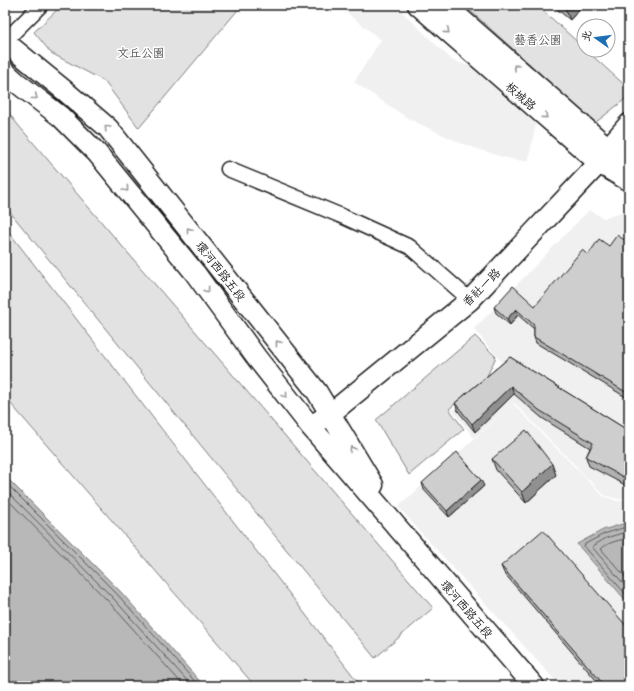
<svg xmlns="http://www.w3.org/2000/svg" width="634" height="691" viewBox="0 0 634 691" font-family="'Patrick Hand','LXGW WenKai TC',sans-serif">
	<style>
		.built { fill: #f0f0f0 }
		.green { fill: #e2e2e2; stroke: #7f7f7f }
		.water { fill: #b8b8b8; stroke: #7a7a7a }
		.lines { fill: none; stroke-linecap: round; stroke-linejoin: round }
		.shore { stroke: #5a5a5a; stroke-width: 1 }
		.street-casing { stroke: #1c1c1c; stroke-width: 17 }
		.secondary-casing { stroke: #1c1c1c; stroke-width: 23 }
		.street { stroke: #fff; stroke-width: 14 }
		.secondary { stroke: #fff; stroke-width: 20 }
		.wall { fill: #b1b1b1; stroke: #1c1c1c }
		.shaded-wall { fill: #909090; stroke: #1c1c1c }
		.building { fill: #cecece; stroke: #1c1c1c }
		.oneway { stroke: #999 }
		.labels { text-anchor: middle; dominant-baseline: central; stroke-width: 3; stroke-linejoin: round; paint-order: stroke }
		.park-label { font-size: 12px; fill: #575757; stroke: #fff }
		.street-label { font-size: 12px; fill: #1c1c1c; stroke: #fff }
	</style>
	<rect width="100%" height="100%" fill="#fff"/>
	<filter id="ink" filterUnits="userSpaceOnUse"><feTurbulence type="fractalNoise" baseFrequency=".025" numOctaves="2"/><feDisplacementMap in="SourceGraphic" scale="8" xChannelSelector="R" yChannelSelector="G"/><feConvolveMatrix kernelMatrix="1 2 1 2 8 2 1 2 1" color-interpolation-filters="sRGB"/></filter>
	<g filter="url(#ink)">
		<!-- built -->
		<path class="built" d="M337 5H395L452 60 471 67 536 124 528 162 502 157 463 144 409 119 354 82 381 40Z
			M629 207V498L618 499 604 495 514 403 474 438 452 410 504 365 474 329 589 210 603 218 619 213Z
			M513 404 603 496 617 501 629 499V686H560L398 507Z"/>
		<!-- green -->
		<path class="green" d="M62 5H242L139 128 104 81 51 53 34 32Z
			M464 5H537L584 48V50H586L629 89V96L595 123Z
			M5 108 18 125 433 608 375 658 5 206Z
			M5 227 361 686H255L5 397Z
			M475 336 496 357 485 380 449 409 464 429 409 475 376 420Z"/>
		<!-- water -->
		<path class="water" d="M5 476 120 591 204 686H5Z
			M629 522V604L577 544 603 530Z"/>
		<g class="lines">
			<!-- shore -->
			<path class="shore" d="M5 482 117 594 199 686
				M5 489 113 598 192 686
				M5 497 109 602 184 686
				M629 526 604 534 585 544 584 546 629 598
				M629 531 606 538 593 546 592 547 629 590
				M629 538C620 540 608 542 601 549L629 581"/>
			<!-- street casing -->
			<g class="street-casing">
				<path id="street" d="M5 41 41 5
					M228 169 344 217 410 247 470 300"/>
			</g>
			<!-- secondary casing -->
			<g class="secondary-casing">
				<path id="secondary" d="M418 5 599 163 629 181
					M445 5 608 148 629 161
					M5 42 65 91 108 128 317 392 373 485
					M5 72 16 82 61 117 97 153 195 273 256 357 311 427 534 686
					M319 421 330 414 470 300 599 163 608 148 629 124"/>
			</g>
			<!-- street -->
			<use href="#street" class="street"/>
			<!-- secondary -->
			<use href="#secondary" class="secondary"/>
		</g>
		<!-- wall -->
		<path class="wall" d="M552 5H583L570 20Z
			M629 243V399L536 343 534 337V329L518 315 510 325 496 313 494 307 535 306 588 255 609 246Z
			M510 357 629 431V487L589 466 586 457 590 448 542 418 514 394 475 432 458 411 455 403Z
			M492 459 556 475 526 503 496 470Z
			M422 483 484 486 449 517 424 490Z
			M501 566 629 686H601L504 573Z"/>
		<!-- shaded-wall -->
		<path class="shaded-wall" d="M564 5H583L570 20Z
			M516 309 518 315 510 325 507 319Z
			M511 386 514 394 475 432 472 424Z
			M552 464 556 475 526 503 522 492Z
			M481 480 484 486 449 517 447 511Z"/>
		<!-- building -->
		<path class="building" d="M617 235 629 243V394L534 337V325L516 309 507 319 494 307 513 286 535 306 582 250 588 255 599 239 609 246Z
			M510 357 629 431V480L586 457 593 443 539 410 511 386 472 424 455 403Z
			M526 430 552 464 522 492 492 459Z
			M457 452 481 480 447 511 422 483Z
			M543 530 629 629V686H605L501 566Z"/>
		<!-- one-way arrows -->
		<defs><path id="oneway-chevron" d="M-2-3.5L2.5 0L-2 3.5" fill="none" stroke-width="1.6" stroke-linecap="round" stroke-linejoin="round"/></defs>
		<g class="oneway">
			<use href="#oneway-chevron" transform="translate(447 31) rotate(41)"/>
			<use href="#oneway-chevron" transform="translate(516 67) rotate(-139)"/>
			<use href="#oneway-chevron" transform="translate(35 97) rotate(38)"/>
			<use href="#oneway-chevron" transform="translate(545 116) rotate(41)"/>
			<use href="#oneway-chevron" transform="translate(107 128) rotate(-134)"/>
			<use href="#oneway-chevron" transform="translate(126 189) rotate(50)"/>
			<use href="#oneway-chevron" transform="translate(189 230) rotate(-128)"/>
			<use href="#oneway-chevron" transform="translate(207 290) rotate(54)"/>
			<use href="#oneway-chevron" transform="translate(278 343) rotate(-128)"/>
			<use href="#oneway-chevron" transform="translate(285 395) rotate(52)"/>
			<use href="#oneway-chevron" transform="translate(352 449) rotate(-121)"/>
		</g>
	</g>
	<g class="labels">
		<!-- park labels -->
		<g class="park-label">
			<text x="538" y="39">藝香公園</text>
			<text x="141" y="52">文丘公園</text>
		</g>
		<!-- street labels -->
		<g class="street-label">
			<text transform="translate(521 96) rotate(41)">板城路</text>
			<text transform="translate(221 271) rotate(52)">環河西路五段</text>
			<text transform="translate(481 287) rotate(-45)">香社一路</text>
			<text transform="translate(467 609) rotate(49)">環河西路五段</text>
		</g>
	</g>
	<!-- margin -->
	<rect width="634" height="691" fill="none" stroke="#fff" stroke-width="20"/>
	<rect x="10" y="10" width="614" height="671" fill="none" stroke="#1c1c1c" stroke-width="1.5" filter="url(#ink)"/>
	<!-- north arrow -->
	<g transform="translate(596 38) rotate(284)"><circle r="19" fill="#ffffff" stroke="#a4a4a4"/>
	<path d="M0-3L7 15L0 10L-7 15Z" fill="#1f6fb2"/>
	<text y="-6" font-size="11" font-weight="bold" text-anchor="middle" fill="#1c1c1c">北</text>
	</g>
</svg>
